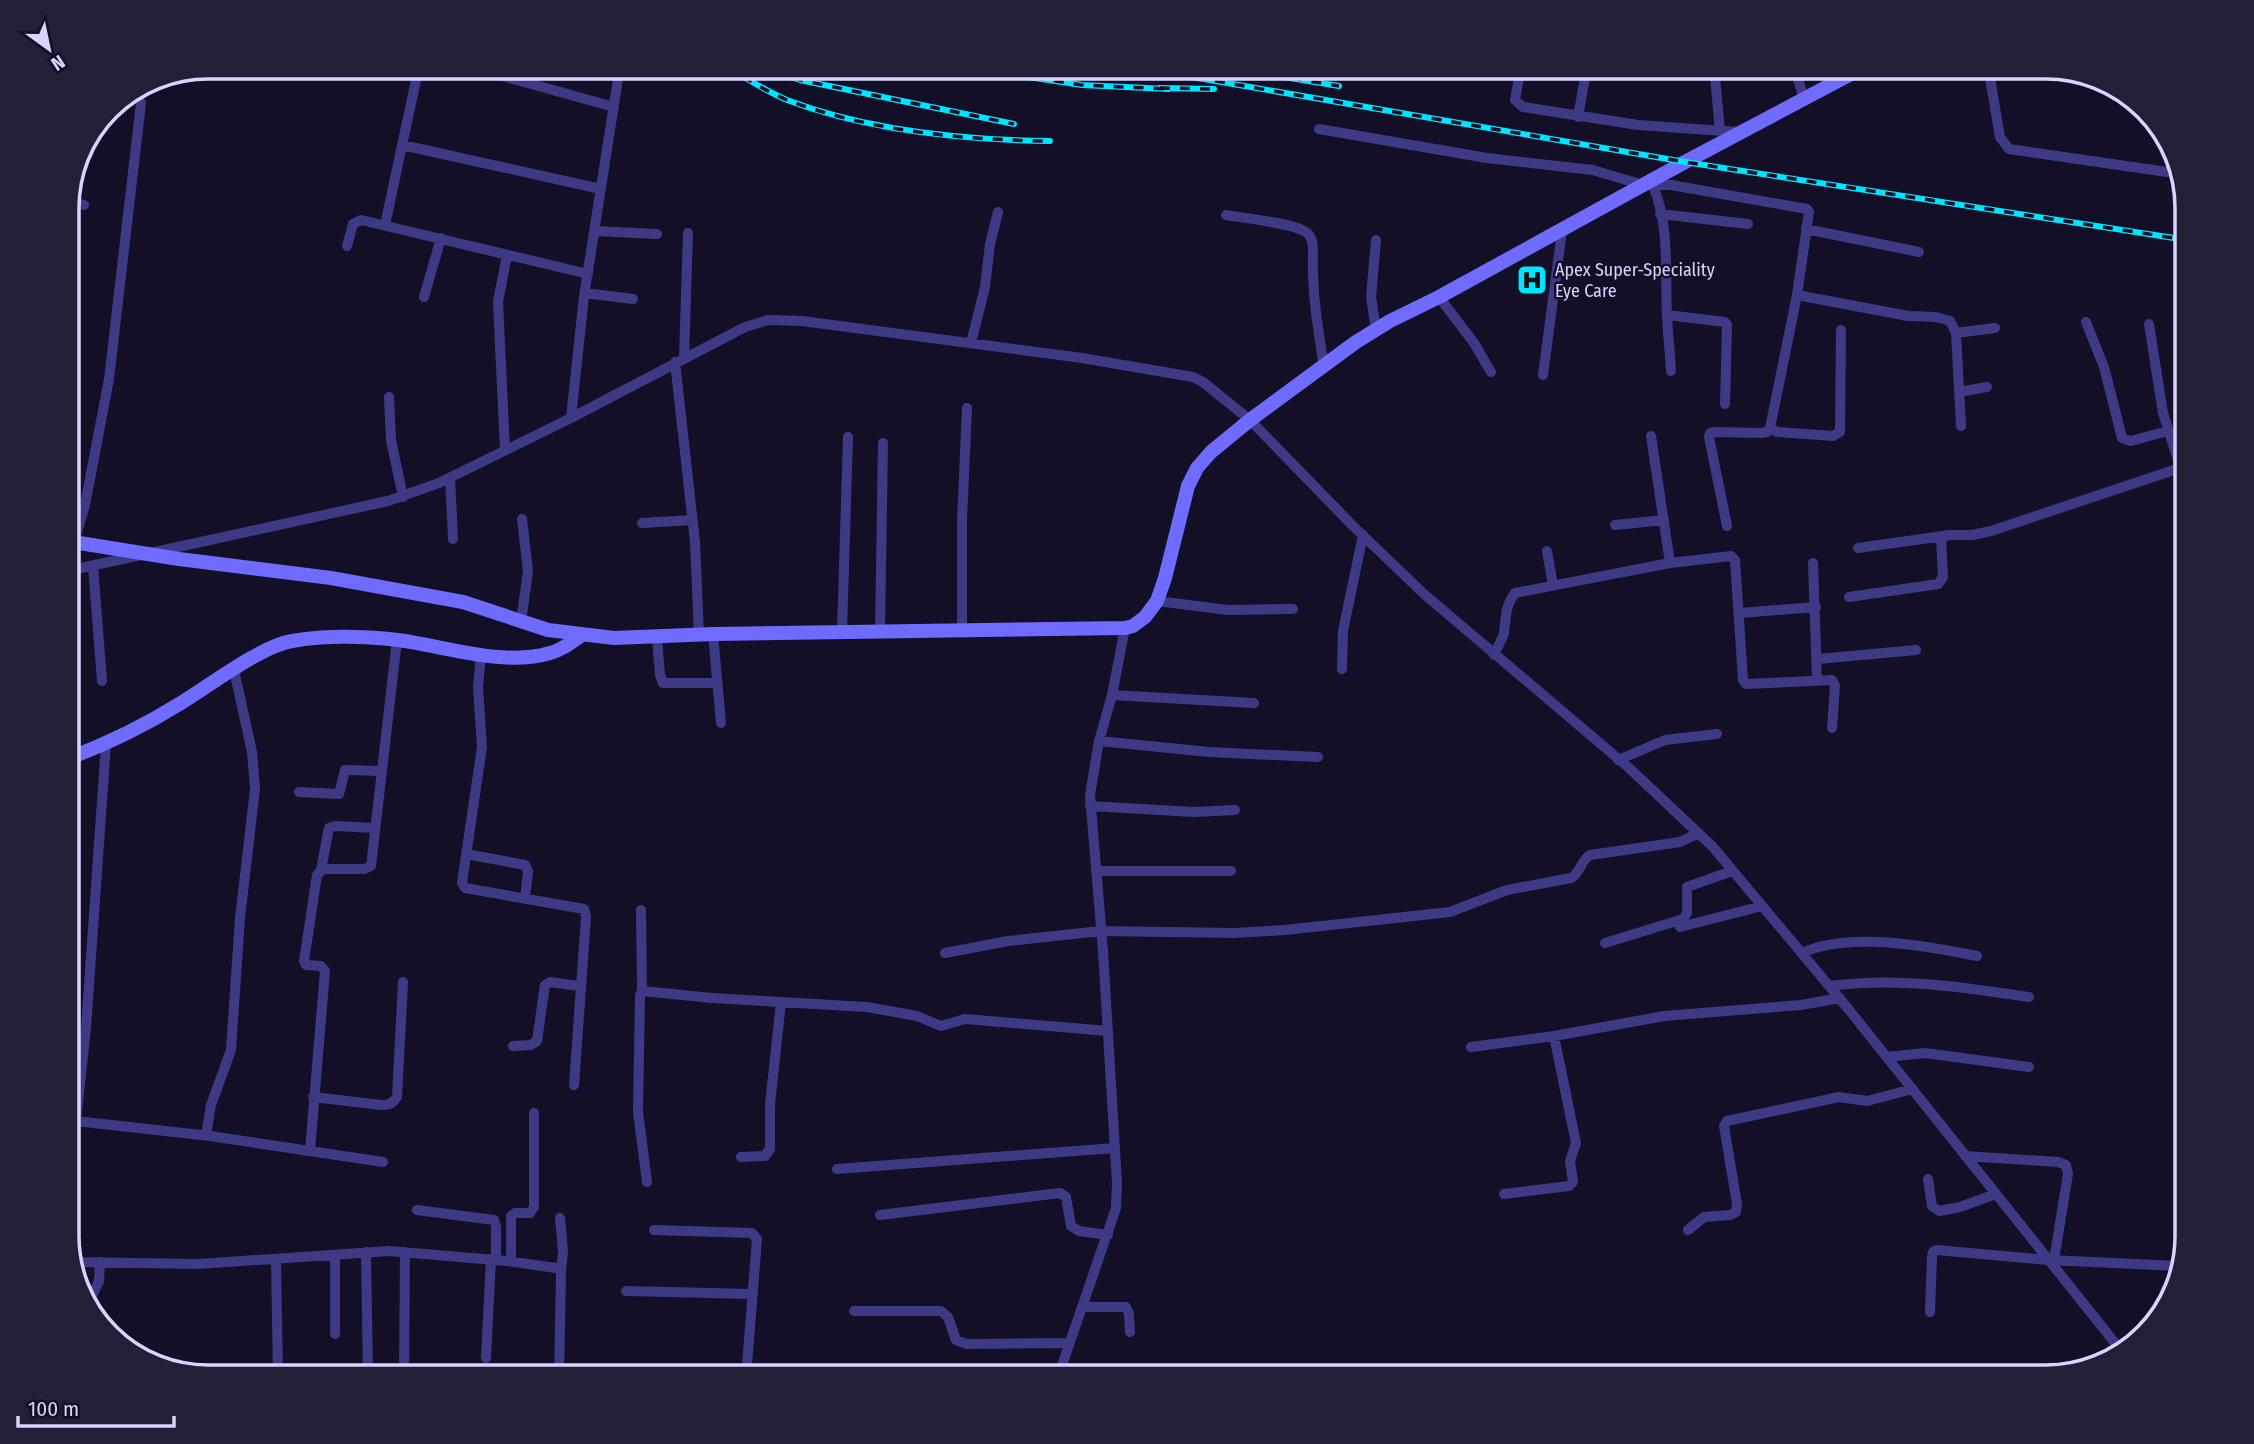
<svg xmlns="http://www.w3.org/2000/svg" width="2254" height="1444" viewBox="0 0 2254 1444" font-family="'Fira Sans Condensed',sans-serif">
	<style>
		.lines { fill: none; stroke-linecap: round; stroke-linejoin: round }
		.street { stroke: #3d3a85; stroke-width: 10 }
		.secondary { stroke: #6f6bff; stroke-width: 14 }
		.rail-casing { stroke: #00e5ff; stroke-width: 6 }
		.rail { stroke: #130f26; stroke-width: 3.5; stroke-dasharray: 10; stroke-linecap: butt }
		.labels { text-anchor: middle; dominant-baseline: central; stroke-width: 5; stroke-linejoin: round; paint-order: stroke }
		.poi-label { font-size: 18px; fill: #d9d4ff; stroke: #130f26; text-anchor: start }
		.rim { fill: none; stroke: #d9d4ff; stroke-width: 3.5 }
	</style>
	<rect width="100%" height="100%" fill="#130f26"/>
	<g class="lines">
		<!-- street -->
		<path class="street" d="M467 66 614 107
			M1521 66 1515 100 1523 107 1638 125 1739 132
			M1714 66 1720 131
			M1794 66 1804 99
			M1988 66 2000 137 2009 149 2167 172
			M1578 117 1587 66
			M1319 129 1487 158 1593 170 1643 185H1671L1807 209 1809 212 1797 295 1770 428 1767 432 1761 433 1715 432 1710 433 1709 437 1727 526
			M402 145 601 189
			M1653 186C1670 224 1665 276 1667 317 1668 335 1670 353 1671 371
			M67 202 84 205
			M1660 214 1748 224
			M1226 215C1243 218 1293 223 1306 232 1314 238 1313 248 1313 257 1312 294 1318 329 1324 366
			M385 225 419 66
			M1806 229 1919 252
			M595 231 657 234
			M347 246 353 224 361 220 588 274
			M585 293 633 299
			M1797 295 1908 316 1936 317 1950 321 1956 333 1961 426
			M424 297 441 238
			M1439 297 1474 343 1491 372
			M1667 315 1725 322 1727 325 1725 404
			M2086 322 2104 367 2122 438 2131 441 2168 431
			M2149 324 2163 413 2187 488
			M1376 330 1371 297 1376 240
			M1956 333 1995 328
			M971 343 985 287 990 244 998 212
			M684 358 688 233
			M675 362 695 542 699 635
			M1543 375 1562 231
			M1959 392 1987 387
			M389 397 391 440 403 497
			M571 418 584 296 620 66
			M1770 428 1777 432 1833 436 1840 432 1841 330
			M1651 436 1670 563
			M505 450 498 302 507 255
			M450 478 453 539
			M642 523 692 520
			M1615 525 1664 520
			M74 542 85 505 109 379 141 103 134 90
			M1858 548 1943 536
			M1547 551 1553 585
			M155 552 388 501 439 483 571 418 745 327 768 320 802 321 1082 358 1193 377 1203 382 1250 420 1353 526 1424 594 1628 767 1713 847 1850 1011 2123 1353
			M1813 563 1817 680
			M93 566 102 681
			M67 571 141 555
			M1849 597 1938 584 1943 577 1941 539 1947 535H1972L1991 531 2180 468
			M1157 601 1228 610 1293 609
			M1740 613 1816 607
			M521 622 528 571 522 519
			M962 630V520L967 408
			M842 632 848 437
			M880 632 883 443
			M713 634 721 723
			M657 638 660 675 663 683H716
			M481 655 478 687 482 747 462 883 465 888 584 909 586 917 574 1085
			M1494 655C1497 648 1502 640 1504 633 1506 618 1505 606 1515 593L1670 563 1731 556 1735 560 1743 680 1746 684 1832 680 1835 686 1832 728
			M1818 659 1916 650
			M1342 669 1343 631 1363 535
			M1112 695 1254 703
			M1099 741 1209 752 1318 757
			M1618 760 1665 740 1717 734
			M299 792 339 794 345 770 382 771
			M1090 806 1194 812 1235 810
			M466 854 525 865 528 871 525 899
			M321 870 329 828 335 826 375 828
			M1096 871H1231
			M641 910 642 991
			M1680 927 1762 906
			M1605 943 1683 919 1687 913V887L1732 871
			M945 953 1008 941 1101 931 1234 933 1285 930 1450 912 1507 890 1571 878C1581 873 1580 861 1590 855L1680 842 1699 833
			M1802 953C1849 931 1927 946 1977 956
			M1830 986C1898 977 1962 987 2029 997
			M513 1046 531 1045 537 1041 545 985 550 982 579 986
			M1471 1047 1554 1036 1664 1016 1801 1005 1840 998
			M1887 1057 1925 1053 2029 1067
			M313 1097 381 1105C389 1105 392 1104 397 1097L403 982
			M67 1120 210 1136 383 1162
			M76 1121 86 1028 106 744
			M206 1135 211 1105 231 1050 240 918 255 789 252 752 234 670
			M310 1150 325 971 321 966 306 965 304 961 317 875 323 869H364L371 866 397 640
			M1965 1156 2058 1162 2066 1165 2068 1174 2054 1260
			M741 1157 765 1156 770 1149V1105L781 1002
			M837 1169 1115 1148
			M1928 1179 1932 1206 1939 1211 1960 1207 1996 1194
			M647 1182 638 1112 640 995 642 991 712 998 867 1007 917 1016 941 1026 965 1019 1108 1031
			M1504 1194 1569 1186 1573 1182 1570 1161 1576 1143 1554 1036
			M417 1210 494 1220 496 1227V1260
			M880 1215 1060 1193 1066 1197 1071 1226 1079 1231 1108 1235
			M560 1218 563 1251 561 1271
			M654 1230 752 1233 757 1239 746 1377
			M1688 1230 1704 1217 1730 1215 1736 1212 1737 1204 1724 1126 1727 1121 1839 1097 1867 1101 1913 1089
			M366 1252 368 1377
			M276 1260 278 1377
			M511 1261V1216L515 1213H530L534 1207V1113
			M72 1262 198 1264 389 1251 507 1261 556 1268 561 1271V1276L559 1377
			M626 1291 753 1294
			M1082 1307H1126L1129 1314 1130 1332
			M89 1310 90 1300 99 1281 100 1262
			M854 1311H941L948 1317 956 1340 967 1344 1069 1343
			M1930 1312 1932 1257 1933 1252 1937 1250 2049 1260 2179 1266
			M335 1334V1255
			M486 1358 491 1259
			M631 1370 718 1377
			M404 1377 405 1252
			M1058 1377 1116 1208 1117 1183 1103 951 1090 795 1099 741 1112 695 1125 628"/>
		<!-- secondary -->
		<path class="secondary" d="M67 541 179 559 331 578 463 602 548 630 614 638 713 634 1125 628 1133 626 1145 617 1157 601 1165 578 1188 486 1197 468 1211 452 1250 420 1356 342 1390 321 1439 297 1685 162 1866 66
			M67 759C107 744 144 726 181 703 209 686 261 646 292 641 326 635 363 636 398 640 444 646 504 667 550 653 562 650 572 642 582 635"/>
		<!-- rail casing -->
		<g class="rail-casing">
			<path id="rail" d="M726 66C745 78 766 91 787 100 869 131 963 140 1050 141
				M755 66 800 80 1014 124
				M955 66 1082 85 1168 89
				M1050 66 1129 77
				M1116 66 1204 79 1685 162 2187 240
				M1232 77 1272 75 1339 86
				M1160 88 1214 89"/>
		</g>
		<!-- rail -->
		<use href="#rail" class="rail"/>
	</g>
	<!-- icons -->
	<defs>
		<g id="hospital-square" transform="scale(1.575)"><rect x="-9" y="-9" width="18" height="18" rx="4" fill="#00e5ff" stroke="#130f26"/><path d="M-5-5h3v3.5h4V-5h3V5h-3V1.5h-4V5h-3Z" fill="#111"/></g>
	</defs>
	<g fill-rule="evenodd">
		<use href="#hospital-square" x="1532" y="280"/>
	</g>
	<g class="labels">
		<!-- poi labels -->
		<g class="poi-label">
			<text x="1555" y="270">Apex Super-Speciality<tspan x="1555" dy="21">Eye Care</tspan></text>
		</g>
	</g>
	<!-- crop -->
	<path d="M0 0H2254V1444H0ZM208 79H2046A129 129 0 0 1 2175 208V1236A129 129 0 0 1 2046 1365H208A129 129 0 0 1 79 1236V208A129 129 0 0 1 208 79Z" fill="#231f37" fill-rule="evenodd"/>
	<path class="rim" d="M208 79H2046A129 129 0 0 1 2175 208V1236A129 129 0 0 1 2046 1365H208A129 129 0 0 1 79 1236V208A129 129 0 0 1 208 79Z"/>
	<!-- north arrow -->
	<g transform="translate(49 49) rotate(147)" stroke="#130f26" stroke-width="5" paint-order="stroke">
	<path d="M0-5L12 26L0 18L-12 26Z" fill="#d9d4ff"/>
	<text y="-10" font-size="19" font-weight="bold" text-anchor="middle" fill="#d9d4ff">N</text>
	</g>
	<!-- scale -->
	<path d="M18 1416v10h156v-10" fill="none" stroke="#d9d4ff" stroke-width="3.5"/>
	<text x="28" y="1416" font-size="21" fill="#d9d4ff" stroke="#130f26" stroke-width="5" paint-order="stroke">100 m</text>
</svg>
